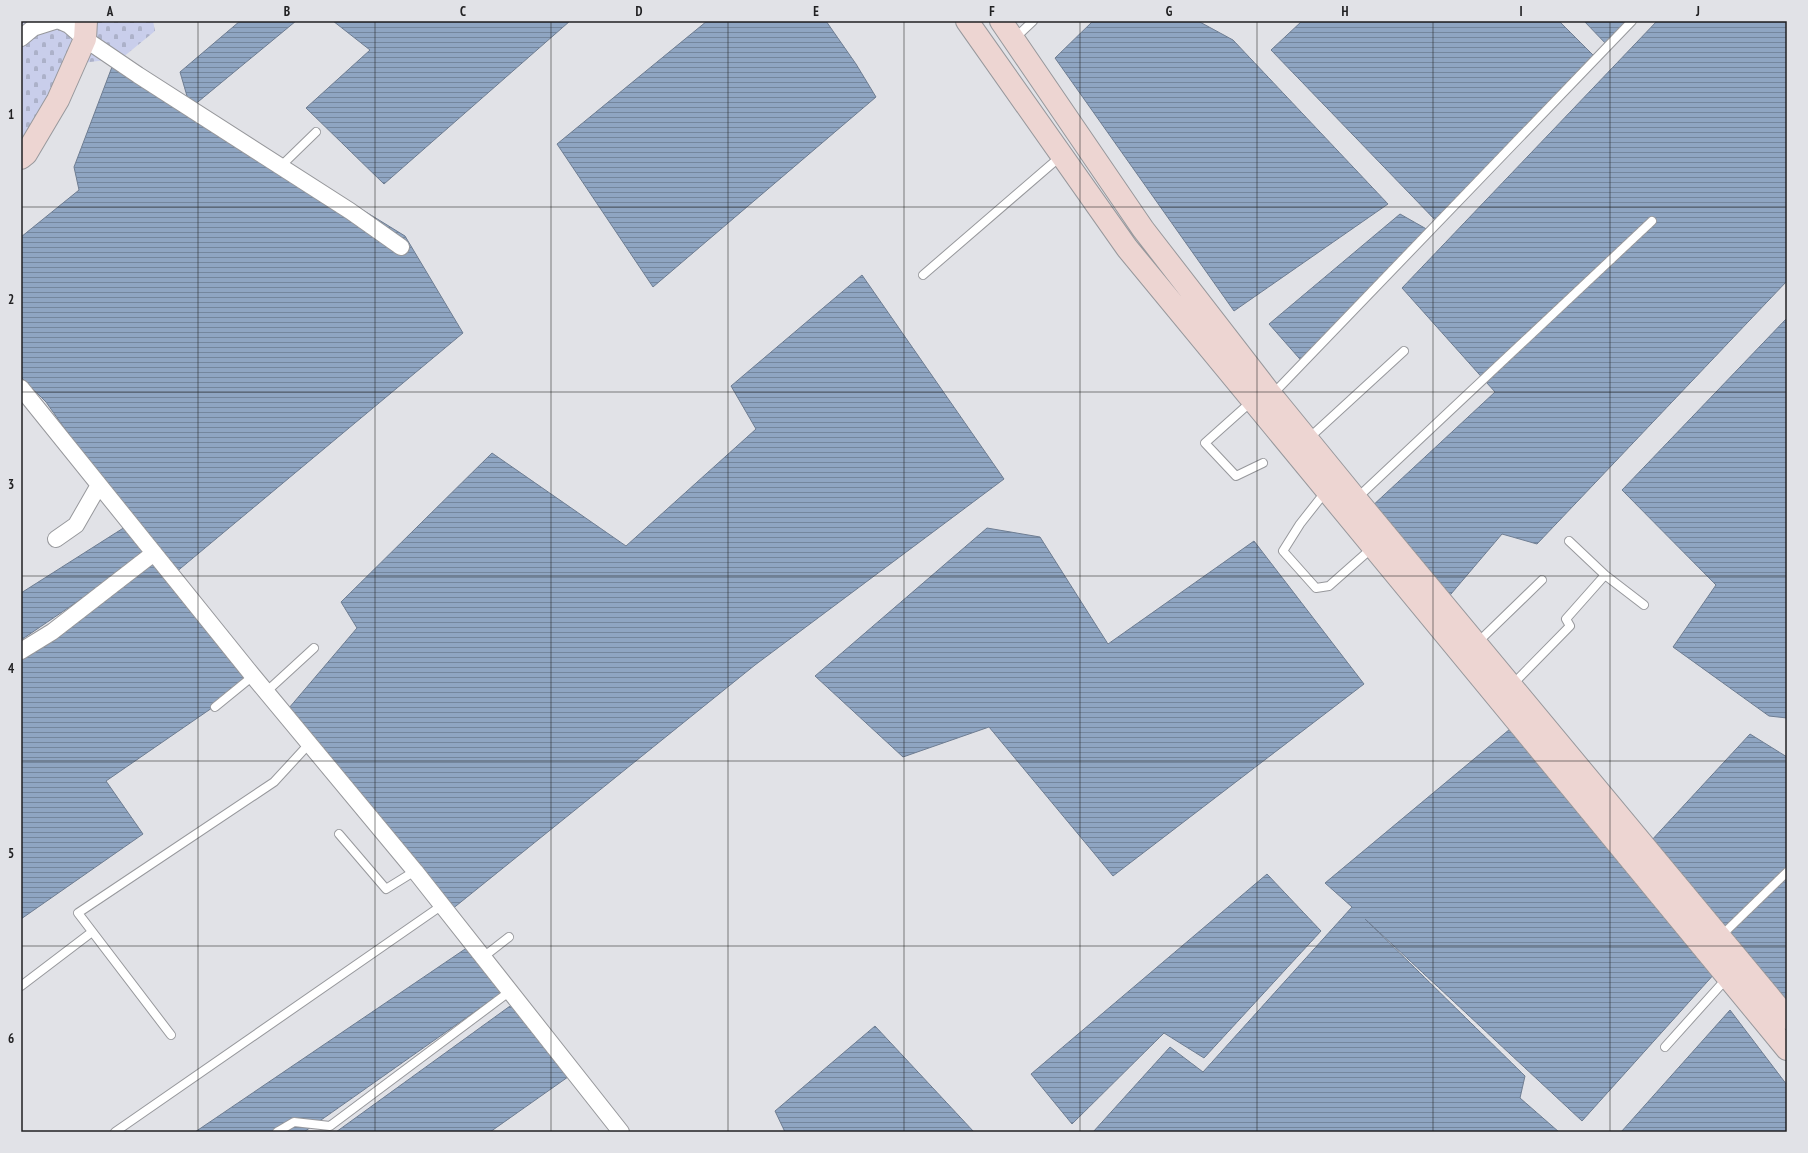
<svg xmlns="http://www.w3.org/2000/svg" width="1808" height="1153" viewBox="0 0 1808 1153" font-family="'PT Sans Narrow',sans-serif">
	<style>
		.cemetery { fill: url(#cemetery-stones) }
		.water { fill: url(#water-rules); stroke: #6e7d92 }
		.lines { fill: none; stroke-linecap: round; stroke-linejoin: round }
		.lane-casing { stroke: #97989c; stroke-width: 10 }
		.street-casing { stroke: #97989c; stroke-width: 18 }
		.secondary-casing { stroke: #97989c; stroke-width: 24 }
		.lane { stroke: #fff; stroke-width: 8 }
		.street { stroke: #fff; stroke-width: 16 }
		.secondary { stroke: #edd5d2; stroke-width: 22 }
		.grid { fill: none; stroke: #212123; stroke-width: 1; stroke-opacity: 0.55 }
		.neatline { fill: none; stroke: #212123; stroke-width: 1.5 }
		.grid-label { font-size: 13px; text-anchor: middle; font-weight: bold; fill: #212123 }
	</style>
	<defs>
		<pattern id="cemetery-stones" width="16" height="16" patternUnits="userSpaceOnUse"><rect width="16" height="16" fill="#c9ceeb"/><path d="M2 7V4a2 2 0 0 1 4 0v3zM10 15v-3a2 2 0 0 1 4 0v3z" fill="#acb1c9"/></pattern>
		<pattern id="water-rules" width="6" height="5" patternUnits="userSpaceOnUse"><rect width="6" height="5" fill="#8fa5c2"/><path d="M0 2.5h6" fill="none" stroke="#74869d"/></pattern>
	</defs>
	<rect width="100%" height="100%" fill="#e1e2e7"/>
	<!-- cemetery -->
	<path class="cemetery" d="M21 21H153L155 31 122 58 66 65 21 142Z"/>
	<!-- water -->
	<path class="water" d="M240 21H296L193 106 405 236 463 333 169 578 254 679 106 781 143 834 21 919V648L137 561 21 640V593L125 527 169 577 46 402 21 377V237L79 190 74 167 115 59 189 103 180 72Z
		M333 21H570L384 184 306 108 370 50Z
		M707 21H826L856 64 876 97 653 287 557 144Z
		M1093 21H1198L1233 40 1388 204 1234 311 1055 58Z
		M1302 21H1559L1598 60 1439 224 1271 50Z
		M1584 21H1630L1608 46Z
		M1657 21H1787V281L1537 544 1502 534 1434 614 1356 521 1495 392 1402 288Z
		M1400 214 1430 231 1306 366 1269 324Z
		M862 275 1004 479 755 665 446 914 283 715 357 628 341 602 492 453 626 546 756 429 731 386Z
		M1787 318V718L1769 716 1673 647 1716 585 1622 490Z
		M987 528 1040 537 1108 644 1254 541 1364 684 1113 876 989 727 903 757 815 676Z
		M1522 719 1637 856 1750 734 1787 757V1036L1725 962 1582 1121 1365 919 1525 1076 1520 1098 1559 1132H1093L1170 1047 1203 1072 1352 907 1325 883Z
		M1267 874 1321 931 1204 1058 1164 1033 1072 1124 1031 1074Z
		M471 945 507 989 304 1132H195Z
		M517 1001 575 1072 490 1132H336Z
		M1730 1010 1787 1085V1132H1621Z
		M875 1026 974 1132H785L775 1111Z"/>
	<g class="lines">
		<!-- lane casing -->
		<g class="lane-casing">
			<path id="lane" d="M1015 38 1033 21
				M281 166 316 132
				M923 275 1061 156
				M1272 395 1632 21
				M1252 401 1205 443 1236 476 1263 463
				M1308 439 1404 351
				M1326 491 1300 524 1283 551 1316 588 1329 586 1372 548
				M1356 499 1652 221
				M1569 541 1605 575 1644 605
				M1477 643 1542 580
				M1512 685 1570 626 1566 619 1605 575
				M266 692 314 648
				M215 707 253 676
				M339 834 386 889 415 871
				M1721 936 1787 872
				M482 958 509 937
				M21 986 92 932
				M171 1035 78 913 274 782 309 744
				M1665 1047 1727 978
				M115 1132 441 906
				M277 1132 294 1122 330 1126 509 992"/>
		</g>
		<!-- street casing -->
		<g class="street-casing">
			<path id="street" d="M60 21 69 25 85 39 138 75 350 211 401 247
				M21 38 33 28 55 21
				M21 388 253 676 415 871 621 1132
				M56 539 76 525 99 485
				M21 651 52 632 154 553"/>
		</g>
		<!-- secondary casing -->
		<g class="secondary-casing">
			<path id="secondary" d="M967 21 1127 248 1787 1049
				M1001 21 1143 229 1272 396 1356 499 1787 1018
				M21 158 26 154 58 100 85 39 86 21"/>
		</g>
		<!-- lane -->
		<use href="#lane" class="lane"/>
		<!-- street -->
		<use href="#street" class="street"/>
		<!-- secondary -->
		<use href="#secondary" class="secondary"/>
	</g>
	<!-- grid -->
	<path class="grid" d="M198 21V1132M375 21V1132M551 21V1132M728 21V1132M904 21V1132M1080 21V1132M1257 21V1132M1433 21V1132M1610 21V1132M21 207H1787M21 392H1787M21 576H1787M21 761H1787M21 946H1787"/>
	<!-- border -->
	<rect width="1808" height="1153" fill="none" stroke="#e1e2e7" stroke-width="44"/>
	<rect x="22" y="22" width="1764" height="1109" class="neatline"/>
	<g class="grid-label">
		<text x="110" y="16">A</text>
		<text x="287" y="16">B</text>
		<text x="463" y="16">C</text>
		<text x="639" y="16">D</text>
		<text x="816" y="16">E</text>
		<text x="992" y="16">F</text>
		<text x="1169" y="16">G</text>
		<text x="1345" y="16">H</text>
		<text x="1521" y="16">I</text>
		<text x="1698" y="16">J</text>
		<text x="11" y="119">1</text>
		<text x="11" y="304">2</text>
		<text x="11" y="489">3</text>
		<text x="11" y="673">4</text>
		<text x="11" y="858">5</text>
		<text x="11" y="1043">6</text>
	</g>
</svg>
